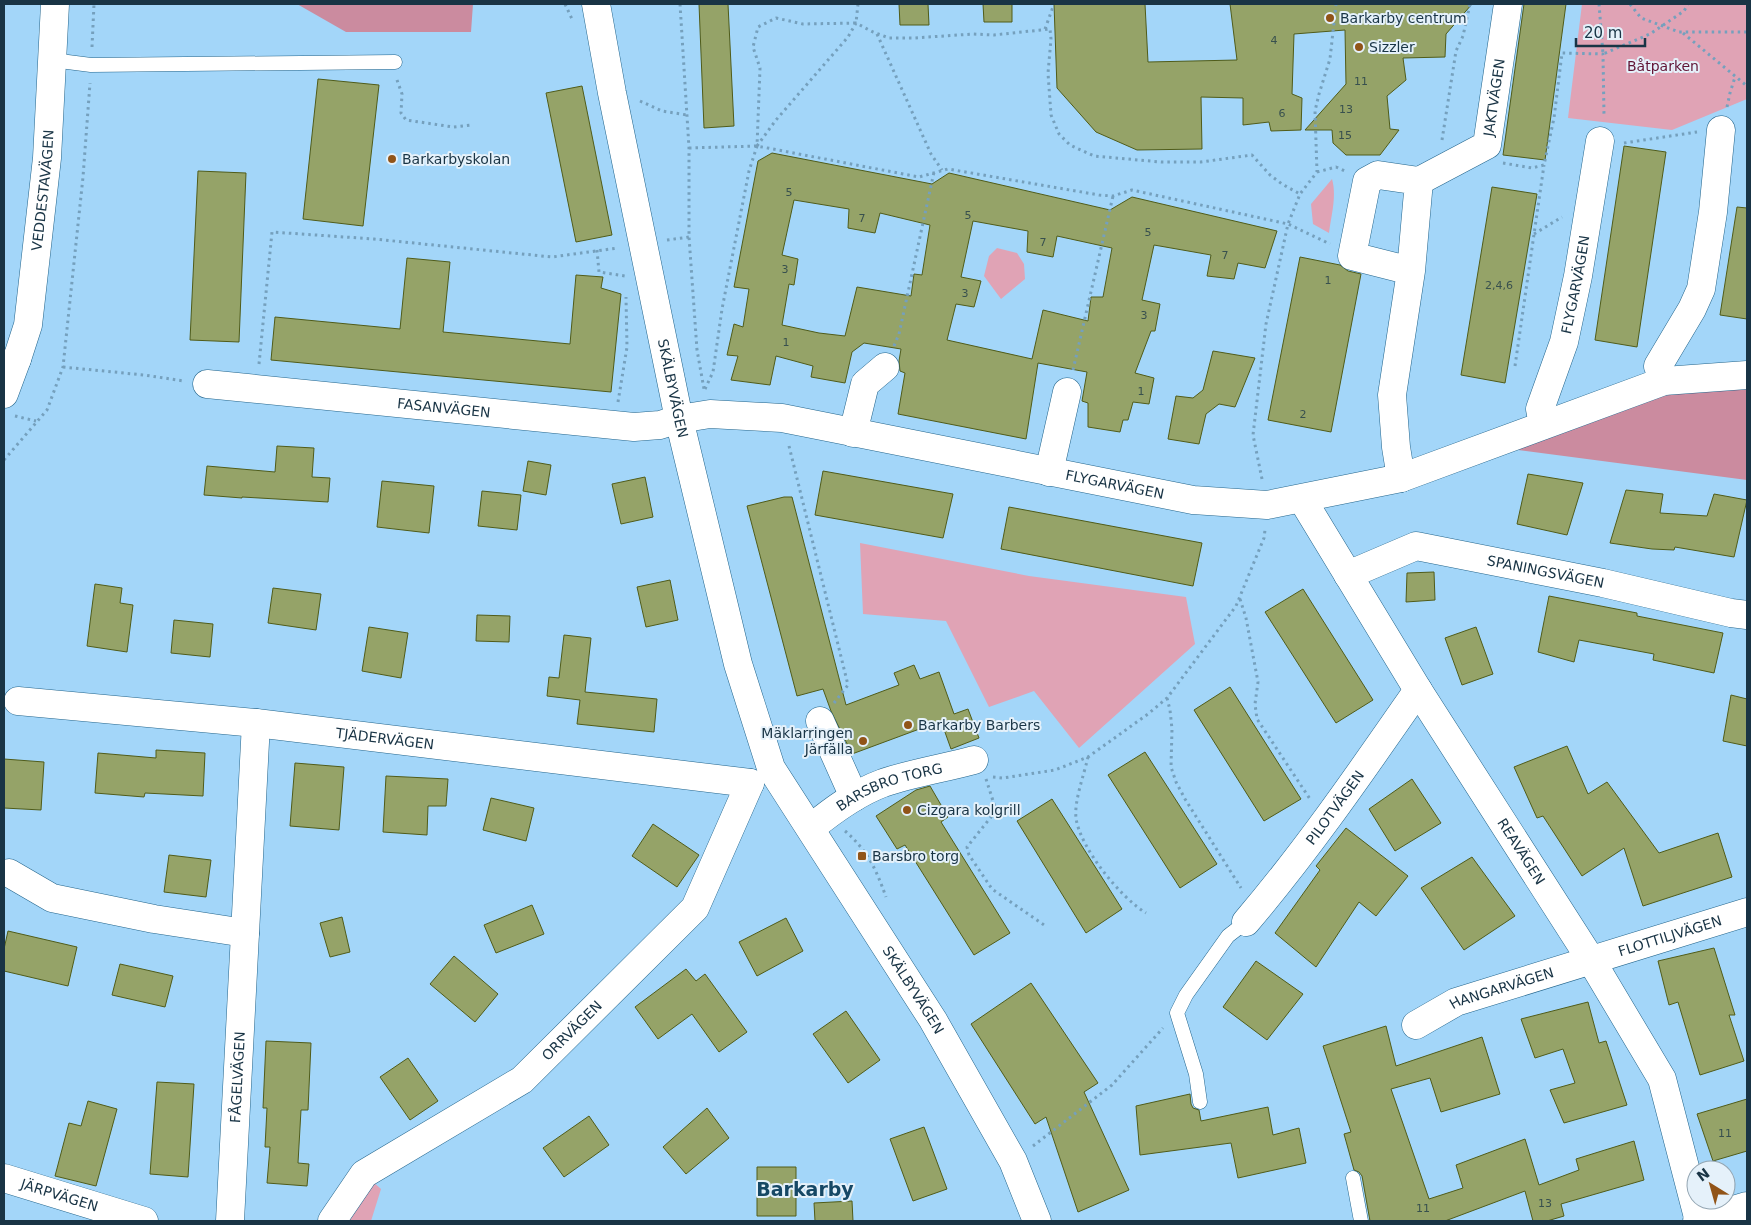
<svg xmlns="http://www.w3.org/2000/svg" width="1751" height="1225" viewBox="0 0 1751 1225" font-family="'DejaVu Sans',sans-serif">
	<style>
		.green { fill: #e0a3b5 }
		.forest { fill: #cb8b9f }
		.building { fill: #95a368; stroke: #505c19; fill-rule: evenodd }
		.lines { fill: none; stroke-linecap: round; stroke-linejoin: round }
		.service-casing { stroke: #23658c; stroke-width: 15 }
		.minor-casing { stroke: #23658c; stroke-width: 29 }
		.tertiary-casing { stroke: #23658c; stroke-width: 29 }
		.path { stroke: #75a0bd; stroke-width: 3; stroke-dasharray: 2.5 4; stroke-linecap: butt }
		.service { stroke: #fff; stroke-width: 14 }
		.minor { stroke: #fff; stroke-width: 28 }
		.tertiary { stroke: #fff; stroke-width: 28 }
		.poi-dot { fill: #915418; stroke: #e5f1fa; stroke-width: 2 }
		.labels { text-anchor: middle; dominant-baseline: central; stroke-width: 4; stroke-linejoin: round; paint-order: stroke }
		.number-label { font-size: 11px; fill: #38504e }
		.poi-label { font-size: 14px; fill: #193445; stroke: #e5f1fa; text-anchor: start }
		.park-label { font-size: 14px; fill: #611435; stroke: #e5f1fa }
		.street-label { font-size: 14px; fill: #193445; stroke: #e5f1fa }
		.district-label { font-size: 19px; font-weight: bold; fill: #164865; stroke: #e5f1fa }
	</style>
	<rect width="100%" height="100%" fill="#a3d6f9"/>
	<!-- green -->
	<path class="green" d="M1582 4H1747V99L1672 130 1568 118Z
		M1332 179C1337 196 1331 216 1329 233L1313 224 1311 204Z
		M997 248 1017 253 1024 264 1025 279 1001 299 984 276 989 256Z
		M860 543 1029 576 1186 597 1195 644 1079 748 1034 691 989 707 946 621 863 614Z
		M372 1181 381 1189 371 1221H343Z"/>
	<!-- forest -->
	<path class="forest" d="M297 4H473L471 32H346Z
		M1732 387 1747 389V480L1510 449 1661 396Z"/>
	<!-- building -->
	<path class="building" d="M699 4H728L734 126 704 128Z
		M899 4H928L929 25H900Z
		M983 4H1012V22H984Z
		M1054 4H1145L1148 62 1237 60 1230 4H1472L1446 34 1445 57 1403 58 1406 80 1387 96 1390 129 1399 130 1380 155H1346L1333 143 1332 130H1305L1346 84 1345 30 1294 34 1292 94 1302 98 1301 130 1271 131 1269 122 1243 125V98L1201 97 1202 149 1137 150 1096 132 1057 88Z
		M1524 4H1566L1545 160 1503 155Z
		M318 79 379 85 363 226 303 219Z
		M582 86 612 235 576 242 546 93Z
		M1624 146 1666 152 1637 347 1595 340Z
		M772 153 932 184 949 173 1110 210 1132 197 1277 231 1265 268 1238 263 1234 279 1207 276 1211 255 1154 245 1142 300 1160 304 1155 331H1151L1135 373 1154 378 1149 404 1133 402 1128 420H1123L1120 432 1088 427V403L1082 401 1087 372 1038 363 1026 439 898 414 905 373 900 371 899 361 901 349 864 343 852 352 845 383 811 377 813 366 776 356 770 385 731 380 738 356 727 355 734 324 743 327 749 289 734 287 758 161ZM794 200 849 209 848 228 875 233 880 213 930 225 922 275 914 274 911 296 857 287 845 336 819 333 782 325 789 284 794 285 798 259 782 255ZM973 221 1028 231 1027 252 1053 257 1057 236 1112 248 1103 297H1091L1088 321 1043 310 1032 359 947 340 956 304 974 307 981 281 961 277Z
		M198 171 246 173 239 342 190 340Z
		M1492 187 1537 194 1505 383 1461 375Z
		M1737 207 1747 208V319L1720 315Z
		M1300 257 1340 265 1348 271 1361 274 1331 432 1268 420Z
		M407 258 450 262 443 332 570 344 576 275 603 277 601 288 621 294 611 392 271 360 275 317 400 329Z
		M1213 351 1255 358 1235 407 1219 404 1206 414 1199 444 1168 439 1176 396 1193 398 1203 390Z
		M277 446 314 448 312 477 330 478 328 502 242 497V498L204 495 207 466 275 472Z
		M528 461 551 465 546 495 523 491Z
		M823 471 953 494 943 538 815 515Z
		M1528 474 1583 483 1567 535 1517 524Z
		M645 477 653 517 621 524 612 484Z
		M382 481 434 486 429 533 377 527Z
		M1626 490 1663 494 1660 513 1707 516 1714 494 1747 500 1734 557 1675 547 1674 550 1652 549 1610 543Z
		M482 491 521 495 517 530 478 526Z
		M784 497H792L846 705 899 685 894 673 914 665 920 679 939 672 954 714 968 709 979 738 951 749 941 721 852 754 831 711 823 689 797 696 747 506Z
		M1009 507 1202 543 1193 586 1001 549Z
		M1434 572 1435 600 1406 602 1407 573Z
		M670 580 678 620 646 627 637 587Z
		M95 584 122 588 120 603 133 605 127 652 87 646Z
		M273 588 321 594 316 630 268 623Z
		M1303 589 1373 700 1336 723 1265 612Z
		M1549 596 1637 613V616L1723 633 1714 673 1653 660 1654 654 1579 640 1574 662 1538 652Z
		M477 615 510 616 509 642 476 641Z
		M174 620 213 624 210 657 171 653Z
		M369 627 408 633 401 678 362 671Z
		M1476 627 1493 674 1462 685 1445 638Z
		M564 635 591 638 585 692 657 699 654 732 577 724 580 700 547 696 549 677 559 678Z
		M1230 687 1301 799 1264 821 1194 710Z
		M1731 695 1747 699V746L1723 741Z
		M1567 746 1588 794 1607 782 1659 853 1718 833 1732 877 1643 906 1624 848 1582 876 1543 816 1537 818 1514 767Z
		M156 750 205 753 203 796 145 793 144 797 95 793 98 753 156 758Z
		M1145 752 1217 864 1180 888 1108 775Z
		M4 759 44 762 41 810 4 808Z
		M295 763 344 767 339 830 290 826Z
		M386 776 448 779 446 806H428L427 835 383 832Z
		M1412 779 1441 823 1395 851 1369 809Z
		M930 786 948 817 941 822 1010 933 974 955 905 845 897 849 876 816 916 790Z
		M491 798 534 808 526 841 483 830Z
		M1052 799 1122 909 1086 933 1017 821Z
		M653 824 699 855 677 887 632 856Z
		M1346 828 1408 876 1376 916 1359 902 1316 967 1275 933 1320 870 1316 866Z
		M169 855 211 860 206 897 164 892Z
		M1472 857 1515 916 1464 950 1421 888Z
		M532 905 544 934 496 953 484 925Z
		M342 917 350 952 330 957 320 923Z
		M786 918 803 951 757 976 739 942Z
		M8 931 77 947 68 986 4 971V949Z
		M1714 948 1735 1015H1729L1744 1061 1700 1075 1678 1002 1669 1005 1658 961Z
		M454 956 498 994 475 1022 430 984Z
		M1256 961 1303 994 1267 1040 1223 1007Z
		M120 964 173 976 165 1007 112 995Z
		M686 969 696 981 705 974 747 1032 719 1052 692 1014 658 1039 635 1007Z
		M1031 983 1098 1083 1084 1092 1129 1190 1078 1212 1046 1117 1035 1124 971 1024Z
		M1588 1002 1599 1043 1606 1041 1627 1105 1564 1123 1550 1090 1575 1083 1563 1049 1535 1058 1521 1019Z
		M846 1011 880 1060 848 1083 813 1034Z
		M1386 1026 1396 1066 1482 1037 1500 1094 1441 1112 1430 1078 1391 1089 1429 1199 1463 1188 1456 1165 1525 1139 1539 1185 1579 1170 1576 1159 1634 1141 1644 1180 1561 1204 1564 1216 1547 1221H1533L1525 1191 1445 1221H1370L1362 1176 1359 1172 1354 1170 1344 1134 1351 1132 1323 1046Z
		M266 1041 311 1043 308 1110H301L298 1163 309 1164 307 1186 267 1183 270 1147H265L267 1108H263Z
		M408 1058 438 1101 410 1120 380 1077Z
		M157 1082 194 1084 188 1177 150 1174Z
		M1190 1094 1191 1104 1193 1108 1199 1110 1201 1121 1268 1107 1273 1135 1299 1128 1306 1163 1238 1178 1231 1143 1140 1155 1136 1106Z
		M1747 1099V1151L1713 1161 1697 1114Z
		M88 1101 117 1109 96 1186 55 1176 69 1123 81 1126Z
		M707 1108 729 1138 686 1174 663 1147Z
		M589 1116 609 1145 564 1177 543 1148Z
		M924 1127 947 1189 913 1201 890 1139Z
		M757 1167H796V1216H757Z
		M852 1201 853 1221H815L814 1203Z"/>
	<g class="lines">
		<!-- service casing -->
		<g class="service-casing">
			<path id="service" d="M52 60 91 65 395 62
				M1200 1102 1196 1074 1177 1013 1186 995 1228 936 1246 922
				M1353 1178 1361 1221"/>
		</g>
		<!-- minor casing -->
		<g class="minor-casing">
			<g id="minor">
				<path id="s1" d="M1419 181 1487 145 1508 4"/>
				<path d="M1664 381 1658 366 1692 309 1701 289 1713 212 1721 130"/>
				<path id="s2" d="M207 384 634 427 660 425 679 419 710 414 782 418 1193 500 1267 505 1401 478 1664 381 1747 375"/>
				<path d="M4 394 17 359"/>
				<path id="s3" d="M1543 425 1540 409 1564 342 1578 276 1600 141"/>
				<path d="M853 433 865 384 885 367"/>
				<path d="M1049 472 1067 392"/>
				<path d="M1401 478 1396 447 1392 395 1411 271 1419 181 1378 175 1367 181 1352 256 1411 271"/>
				<path id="s4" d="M1302 499 1418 690 1591 960 1662 1079 1699 1221"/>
				<path id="s5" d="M1348 575 1416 546 1603 583 1731 613 1747 615"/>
				<path id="s6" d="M18 701 256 723 750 783"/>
				<path d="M820 721 854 797"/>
				<path id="s7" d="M811 828C833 810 856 793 883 783 912 773 945 768 974 760"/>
				<path d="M9 873 52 898 154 919 245 933"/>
				<path id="s8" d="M1246 922C1309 848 1363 769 1418 690"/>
				<path id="s9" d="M1416 1025 1456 1002 1747 912"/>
				<path id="s10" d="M4 1178 144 1221"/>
				<path id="s11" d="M230 1221 256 723"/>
				<path id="s12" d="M332 1221 364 1174 522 1080 695 908 750 783"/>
				<path d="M1697 1221 1747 1206"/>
			</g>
		</g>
		<!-- tertiary casing -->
		<g class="tertiary-casing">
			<g id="tertiary">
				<path id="s13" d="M596 4 612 93 679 419 738 664 771 768 933 1020 1013 1161 1037 1221"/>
				<path id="s14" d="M4 366 17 359 28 325 47 158 55 4"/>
			</g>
		</g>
		<!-- path -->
		<path class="path" d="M565 4 572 19
			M680 4 689 148V237L697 350 704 389
			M1599 4 1603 54 1650 34 1684 11 1688 4
			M1630 4 1641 18 1679 32H1747
			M1045 29 1054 4
			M1683 33 1747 86
			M877 34 931 154 942 170
			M92 47 94 4
			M397 80 402 94 401 113 406 120 453 127 472 125
			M640 101 662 111 687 115
			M1727 107 1730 93 1735 77
			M1442 140 1456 51 1463 36 1470 4
			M1624 143 1697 132
			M757 146 776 120 848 37 856 23 873 32 889 38H914L973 34 994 35 1050 29 1051 39 1048 73 1051 115 1059 134 1070 145 1094 156 1161 162H1201L1252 155 1270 175 1282 184 1300 194
			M689 148 757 146 919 177 948 169 1099 195 1113 196 1132 190 1288 224 1300 194 1317 172 1315 111 1319 94 1330 59 1336 4
			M1503 163 1532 168 1544 165 1554 118 1562 53 1603 54 1604 116
			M1317 172 1336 167 1345 171
			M1534 234 1562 217
			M667 240 689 237
			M597 250 599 272 625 276
			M894 346 899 334 934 172
			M259 364 272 232 374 239 552 257 618 248
			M1515 366 1544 165
			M63 367 144 375 184 381
			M1073 370 1113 196
			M705 389 713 372 722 309 749 171 757 146 760 68 753 47 758 27 776 18 803 24 856 23 858 4
			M618 402 627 347 626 297
			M15 416 36 421
			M789 446 848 685 834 703
			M4 460 47 410 63 367 83 177 90 83
			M1262 479 1253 435 1266 324 1288 224 1330 244
			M1240 599 1246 618 1258 682 1255 704 1257 719 1310 799
			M1167 698 1170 710 1172 729 1171 767 1176 782 1185 799 1241 888
			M1088 757C1084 775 1074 801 1076 818 1080 848 1121 898 1146 913
			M993 777 1003 778 1055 770 1088 757 1148 714 1167 698 1236 606 1264 538 1265 530
			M986 779 995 807 991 817 967 847 969 855 992 889 1047 927
			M845 831C868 851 876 869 886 897
			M1033 1146 1112 1085 1163 1028"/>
		<!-- service -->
		<use href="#service" class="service"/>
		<!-- minor -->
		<use href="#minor" class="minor"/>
		<!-- tertiary -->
		<use href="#tertiary" class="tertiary"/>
	</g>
	<!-- markers -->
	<g class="poi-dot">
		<circle cx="1330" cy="18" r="5"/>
		<circle cx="1359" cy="47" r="5"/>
		<circle cx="392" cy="159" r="5"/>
		<circle cx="908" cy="725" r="5"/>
		<circle cx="863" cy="741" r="5"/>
		<circle cx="907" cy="810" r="5"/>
		<rect x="857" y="851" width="10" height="10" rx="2.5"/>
	</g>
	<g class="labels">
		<!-- number labels -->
		<g class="number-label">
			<text x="1274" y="40">4</text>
			<text x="1361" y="81">11</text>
			<text x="1346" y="109">13</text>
			<text x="1282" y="113">6</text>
			<text x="1345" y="135">15</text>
			<text x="789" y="192">5</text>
			<text x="968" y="215">5</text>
			<text x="862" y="218">7</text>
			<text x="1148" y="232">5</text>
			<text x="1043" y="242">7</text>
			<text x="1225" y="255">7</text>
			<text x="785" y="269">3</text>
			<text x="1328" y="280">1</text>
			<text x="1499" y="285">2,4,6</text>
			<text x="965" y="293">3</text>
			<text x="1144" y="315">3</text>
			<text x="786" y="342">1</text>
			<text x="1141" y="391">1</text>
			<text x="1303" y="414">2</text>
			<text x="1725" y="1133">11</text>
			<text x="1545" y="1203">13</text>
			<text x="1423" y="1208">11</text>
		</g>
		<!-- poi labels -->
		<g class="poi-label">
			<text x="1340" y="18">Barkarby centrum</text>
			<text x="1369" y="47">Sizzler</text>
			<text x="402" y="159">Barkarbyskolan</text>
			<text x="918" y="725">Barkarby Barbers</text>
			<text x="853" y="733" text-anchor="end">Mäklarringen<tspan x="853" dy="16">Järfälla</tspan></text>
			<text x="917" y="810">Cizgara kolgrill</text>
			<text x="872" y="856">Barsbro torg</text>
		</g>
		<!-- park labels -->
		<g class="park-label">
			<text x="1663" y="66">Båtparken</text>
		</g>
		<!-- street labels -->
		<g class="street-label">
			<text stroke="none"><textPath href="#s1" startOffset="125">JAKTVÄGEN</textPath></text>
			<text stroke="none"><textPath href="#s14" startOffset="186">VEDDESTAVÄGEN</textPath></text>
			<text stroke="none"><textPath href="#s3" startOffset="146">FLYGARVÄGEN</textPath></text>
			<text stroke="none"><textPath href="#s13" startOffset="392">SKÄLBYVÄGEN</textPath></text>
			<text stroke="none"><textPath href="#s2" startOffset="238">FASANVÄGEN</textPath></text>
			<text stroke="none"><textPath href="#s2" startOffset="918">FLYGARVÄGEN</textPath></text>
			<text stroke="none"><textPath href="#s5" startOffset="206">SPANINGSVÄGEN</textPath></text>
			<text stroke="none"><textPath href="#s6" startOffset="369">TJÄDERVÄGEN</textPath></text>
			<text stroke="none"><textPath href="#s7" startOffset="90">BARSBRO TORG</textPath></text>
			<text stroke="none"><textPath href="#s8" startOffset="145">PILOTVÄGEN</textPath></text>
			<text stroke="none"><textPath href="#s4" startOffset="415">REAVÄGEN</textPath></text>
			<text stroke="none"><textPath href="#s9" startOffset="270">FLOTTILJVÄGEN</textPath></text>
			<text stroke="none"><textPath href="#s9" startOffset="94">HANGARVÄGEN</textPath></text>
			<text stroke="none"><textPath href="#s13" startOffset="1048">SKÄLBYVÄGEN</textPath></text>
			<text stroke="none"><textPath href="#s12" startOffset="311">ORRVÄGEN</textPath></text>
			<text stroke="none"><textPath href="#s11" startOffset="144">FÅGELVÄGEN</textPath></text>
			<text stroke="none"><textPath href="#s10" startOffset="58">JÄRPVÄGEN</textPath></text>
		</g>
		<!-- district labels -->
		<g class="district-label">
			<text x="805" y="1189">Barkarby</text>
		</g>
	</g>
	<!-- border -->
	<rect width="1751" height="1225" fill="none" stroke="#193445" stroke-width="10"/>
	<!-- north arrow -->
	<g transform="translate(1711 1185) rotate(323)"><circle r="24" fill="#e5f1fa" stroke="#93a5b2"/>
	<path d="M0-4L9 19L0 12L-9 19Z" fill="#915418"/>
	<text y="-8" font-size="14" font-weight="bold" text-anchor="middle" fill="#193445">N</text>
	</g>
	<!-- scale -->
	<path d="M1576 38v8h69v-8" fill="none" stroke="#193445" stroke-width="2.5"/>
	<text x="1584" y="38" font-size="15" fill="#193445" stroke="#e5f1fa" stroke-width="4" paint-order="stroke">20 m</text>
</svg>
